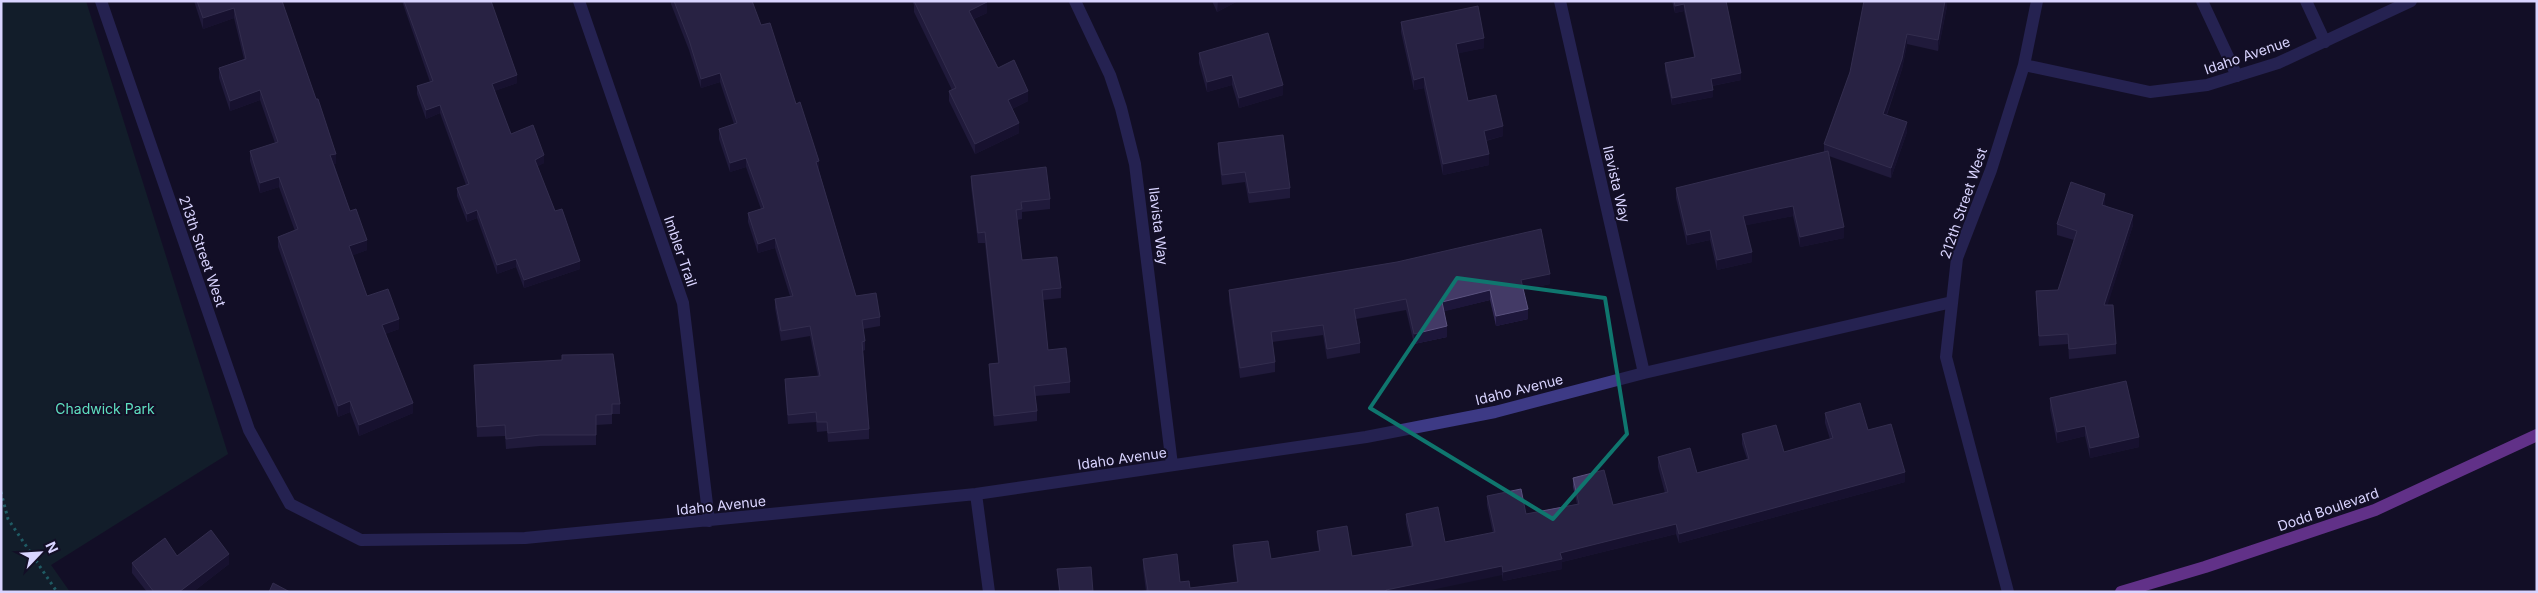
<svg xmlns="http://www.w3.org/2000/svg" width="2538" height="593" viewBox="0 0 2538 593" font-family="Inter,sans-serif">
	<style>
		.green { fill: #12302f }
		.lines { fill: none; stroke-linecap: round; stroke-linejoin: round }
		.path { stroke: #2fb8b0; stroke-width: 3; stroke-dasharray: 2.5 4; stroke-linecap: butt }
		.minor { stroke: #3d3a85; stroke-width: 12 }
		.major { stroke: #c25bff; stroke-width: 12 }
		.wall { fill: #312854 }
		.shaded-wall { fill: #1d163a }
		.building { fill: #433a66; stroke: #5a527e }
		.marked { fill: none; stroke: #0f766e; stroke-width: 4; stroke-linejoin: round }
		.labels { text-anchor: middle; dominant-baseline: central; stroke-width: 4; stroke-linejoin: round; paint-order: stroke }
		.street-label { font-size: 14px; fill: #d9d4ff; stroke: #130f26 }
		.park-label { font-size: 14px; fill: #5fe0c0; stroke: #130f26 }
	</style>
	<rect width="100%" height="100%" fill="#130f26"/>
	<!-- green -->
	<path class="green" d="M1 1H86L228 454 51 565 70 592H1Z"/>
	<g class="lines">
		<!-- path -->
		<path class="path" d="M1 492 8 519 57 592"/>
		<!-- minor -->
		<path class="minor" d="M101 1 249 430 290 504 361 540 525 538 976 494 1366 437 1495 412 1644 373 1952 302
			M579 1 683 303 709 521
			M1075 1 1110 75 1121 108 1135 164 1172 465
			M1560 1 1644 373
			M2202 1 2237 76
			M2306 1 2325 42
			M2024 65 2150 92 2207 85 2278 63 2411 1
			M976 494 989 592
			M2008 592 1946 357 1957 258 1991 170 2024 65 2037 1"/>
		<!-- major -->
		<path class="major" d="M2121 592 2205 567 2375 510 2537 435"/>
	</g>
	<!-- wall -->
	<path class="wall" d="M194 1H282L336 164H334L350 211 367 250 353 255 367 296 399 329 385 334 413 413 359 436 350 412 338 417 278 247V237L295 231 279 187 260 193 250 161V151L275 143 260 100 230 111 219 78V68L244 59 234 18 203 29Z
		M402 1H491L517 83 494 91 511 134 544 163 537 166 555 211 580 269 524 288 516 267 497 274 477 218 467 222 457 196V188L466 185 440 113 426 119 417 94V86L430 82Z
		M671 1H752L761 25 796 104 819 171 856 296 880 317V326L863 329 865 341V350L863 351 869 429V439L828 442 827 431 817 432 816 422 788 424 785 389V379L818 376 810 336 781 341 775 308V299L790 296 775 248 758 253 748 222V213L761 209 746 167 730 172 719 139V129L734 124 720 82 701 88 689 50 671 4Z
		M912 1H986L987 13 974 19 998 68 1028 101 1012 109 1019 133 975 154 949 101V91L952 90 914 12V5Z
		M1212 1H1238L1217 12Z
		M1672 1H1728L1726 2 1741 80 1712 86 1713 97 1672 105 1665 71V63L1694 57 1684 11 1675 13Z
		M1947 1V6L1938 51 1907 44 1902 69 1887 115 1907 132 1891 178 1829 156 1844 238 1800 247 1793 216 1746 225 1752 262 1717 270 1710 240 1687 245 1676 198V188L1824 152V144L1850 72Z
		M1401 22 1484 48 1458 53 1468 101 1503 136 1486 141 1489 165 1443 175 1424 88 1414 90 1401 32Z
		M1199 53 1283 95 1239 108 1232 85 1207 92 1199 63Z
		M1218 143 1290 188V198L1249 203 1245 182 1222 185 1218 153Z
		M971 176 1050 199V209L1022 212V219L1017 220 1022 260 1061 288V298L1043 300 1048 350 1070 382V393L1035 396 1037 411V421L994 426 989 374V364L998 363 985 243H978L971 186Z
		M2105 204V205L2133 225 2107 305 2116 344V354L2069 359 2068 344 2039 346 2036 291 2058 290 2074 240 2057 235V224Z
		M1550 284 1523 290 1528 319 1496 326 1490 300 1444 311 1447 337 1414 344 1406 310 1356 319 1360 343V353L1327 359 1323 335 1272 342 1275 362V372L1240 378 1229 301V290Z
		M474 365 620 404V414H612V424L596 425V445L540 446 506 449 505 436 477 437Z
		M2050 398 2139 447 2090 458 2085 436 2057 443 2050 409Z
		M1825 413 1868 430 1905 482 1679 543 1676 534 1562 562V569L1503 581 1502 575 1146 591 1143 568V559L1190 588 1237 582 1233 555V545L1271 559 1319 551 1317 540V531L1352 556 1411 546 1406 523V514L1445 542 1493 533 1487 505V496L1526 514 1577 504 1573 487V478L1613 505 1665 493 1658 467V457L1697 473 1747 459 1742 444V434L1784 452 1830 439 1825 423Z
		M177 556 229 564 193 592H147L132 573V563Z
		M1057 569 1093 592H1059Z"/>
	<!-- shaded-wall -->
	<path class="shaded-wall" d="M1218 1H1238L1217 12Z
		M1945 1H1947V6L1938 51V40Z
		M987 2V13L969 21V11Z
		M1684 4V11L1675 13V6Z
		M234 8V18L203 29V18Z
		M1907 34V44L1902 69 1883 124V114Z
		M1484 38V48L1456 54V44Z
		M720 73V82L701 88V79Z
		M1741 73V80L1711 86V79Z
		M517 75V83L492 92V84Z
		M1232 75V85L1207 92V82Z
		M1424 77V88L1414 90V80Z
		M1283 85V95L1239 108V98Z
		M260 90V100L230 111V101Z
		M1713 90V97L1672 105V98Z
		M1028 91V101L1008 111V100Z
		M440 105V113L426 119V110Z
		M1907 122V132L1891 178V168Z
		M1019 123V133L975 154V144Z
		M1503 126V136L1484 141V131Z
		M336 154V164L330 165V155Z
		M1489 154V165L1443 175V164Z
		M544 155V163L535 168V160Z
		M746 158V167L730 172V163Z
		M819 161V171L816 172V162Z
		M279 177V187L260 193V183Z
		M2105 194V204L2102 215V205Z
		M1793 206V216L1743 226V216Z
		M477 210V218L467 222V214Z
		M2133 215V225L2104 316V305Z
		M1844 227V238L1800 247V237Z
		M1710 230V240L1687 245V235Z
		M775 238V248L758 253V244Z
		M367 240V250L349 257V246Z
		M1752 252V262L1717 270V260Z
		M516 259V267L497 274V265Z
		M580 261V269L524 288V280Z
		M1550 274V284L1521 290V280Z
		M1490 290V300L1442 312V302Z
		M1528 309V319L1496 326V316Z
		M399 319V329L382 335V325Z
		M1447 326V337L1414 344V334Z
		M350 401V412L338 417V406Z
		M413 403V413L359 436V425Z
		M2085 426V436L2057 443V432Z
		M2139 437V447L2090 458V448Z
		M1905 472V482L1679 543V534Z
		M1676 524V534L1562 562V569L1503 581V572L1560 553Z
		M229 554V564L193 592H179Z
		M1502 566V575L1422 592H1386V590Z"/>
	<!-- building -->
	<path class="building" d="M197 1H282L316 99H318L336 154 330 155 350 211 356 209 367 240 349 246 367 296 388 289 399 319 382 325 413 403 359 425 350 401 338 406 278 237 298 229 279 177 260 183 250 151 278 142 260 90 230 101 219 68 246 59 234 8 203 18Z
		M404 1H491L517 75 492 84 511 134 533 125 544 155 535 160 555 211 562 209 580 261 524 280 516 259 497 265 477 210 467 214 457 188 469 184 440 105 426 110 417 86 433 81Z
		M674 1H752L761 25 770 23 796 104 800 102 819 161 816 162 856 296 876 293 880 317 862 320 865 341 862 342 869 429 828 433 827 422H817L816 412 788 415 785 379 820 376 810 326 781 331 775 299 793 296 775 238 758 244 748 213 764 208 746 158 730 163 719 129 737 123 720 73 701 79 689 40Z
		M914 1H986L987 2 969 11 998 68 1014 60 1028 91 1008 100 1019 123 975 144 949 91 956 88Z
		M1674 1H1726L1741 73 1711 79 1713 90 1672 98 1665 63 1695 57 1684 4 1675 6Z
		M1864 1H1945L1938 40 1907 34 1902 59 1883 114 1907 122 1891 168 1824 144 1850 72Z
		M1478 6 1484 38 1456 44 1468 101 1496 95 1503 126 1484 131 1489 154 1443 164 1424 77 1414 80 1401 22Z
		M1268 33 1283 85 1239 98 1232 75 1207 82 1199 53Z
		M1283 135 1290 188 1249 193 1245 172 1222 175 1218 143Z
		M1828 151 1844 227 1800 237 1793 206 1743 216 1752 252 1717 260 1710 230 1687 235 1676 188Z
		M1046 167 1050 199 1021 202 1022 209 1016 210 1022 260 1057 257 1061 288 1042 290 1048 350 1066 348 1070 382 1034 386 1037 411 994 416 989 364 999 363 985 232 978 233 971 176Z
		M2071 182 2105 194 2102 205 2133 215 2104 305H2113L2116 344 2069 349 2068 334 2039 336 2036 291 2058 290 2077 231 2057 224Z
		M1541 229 1550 274 1521 280 1528 309 1496 316 1490 290 1442 302 1447 326 1414 334 1406 299 1354 309 1360 343 1327 349 1323 325 1271 332 1275 362 1240 368 1229 290 1397 262Z
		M613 354 620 404H612V414L596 415V435H540L506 439 505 425 477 427 474 365 562 360V355Z
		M2126 381 2139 437 2090 448 2085 426 2057 432 2050 398Z
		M1860 403 1868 430 1891 424 1905 472 1679 534 1676 524 1560 553 1562 559 1503 572 1502 566 1386 590V592H1134L1148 591 1143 559 1177 554 1180 582 1189 581 1190 588 1238 582 1233 545 1268 541 1271 559 1320 551 1317 531 1347 526 1352 556 1413 546 1406 514 1438 507 1445 542 1495 532 1487 496 1521 489 1526 514 1579 504 1573 478 1604 470 1613 505 1668 492 1658 457 1690 448 1697 473 1749 459 1742 434 1776 425 1784 452 1833 438 1825 413Z
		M211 530 229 554 179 592H154L132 563 165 538 177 556Z
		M1091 567 1093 592H1060L1057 569Z
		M273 583 290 592H269Z"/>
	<!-- marked area -->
	<path d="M0 0H2538V593H0ZM1457 278 1605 298 1627 434 1553 519 1370 408Z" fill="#130f26" fill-opacity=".55" fill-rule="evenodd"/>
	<path class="marked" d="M1457 278 1605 298 1627 434 1553 519 1370 408Z"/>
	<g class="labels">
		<!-- street labels -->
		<g class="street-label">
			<text transform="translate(2247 55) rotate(-19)">Idaho Avenue</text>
			<text transform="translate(1617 184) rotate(77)">Ilavista Way</text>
			<text transform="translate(1963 203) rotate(-71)">212th Street West</text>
			<text transform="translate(1159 226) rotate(83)">Ilavista Way</text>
			<text transform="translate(203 251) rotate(71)">213th Street West</text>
			<text transform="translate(681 251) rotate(71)">Imbler Trail</text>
			<text transform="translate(1519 389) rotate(-14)">Idaho Avenue</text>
			<text transform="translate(1122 458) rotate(-8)">Idaho Avenue</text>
			<text transform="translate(721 505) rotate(-6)">Idaho Avenue</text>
			<text transform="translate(2328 509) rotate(-19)">Dodd Boulevard</text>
		</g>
		<!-- park labels -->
		<g class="park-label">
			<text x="105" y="408">Chadwick Park</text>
		</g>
	</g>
	<!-- border -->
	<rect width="2538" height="593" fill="none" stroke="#d9d4ff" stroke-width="5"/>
	<!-- north arrow -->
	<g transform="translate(40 553) rotate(65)" stroke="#130f26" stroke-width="4" paint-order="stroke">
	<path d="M0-4L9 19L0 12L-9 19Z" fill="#d9d4ff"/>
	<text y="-8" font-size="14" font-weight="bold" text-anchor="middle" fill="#d9d4ff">N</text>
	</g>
</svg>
